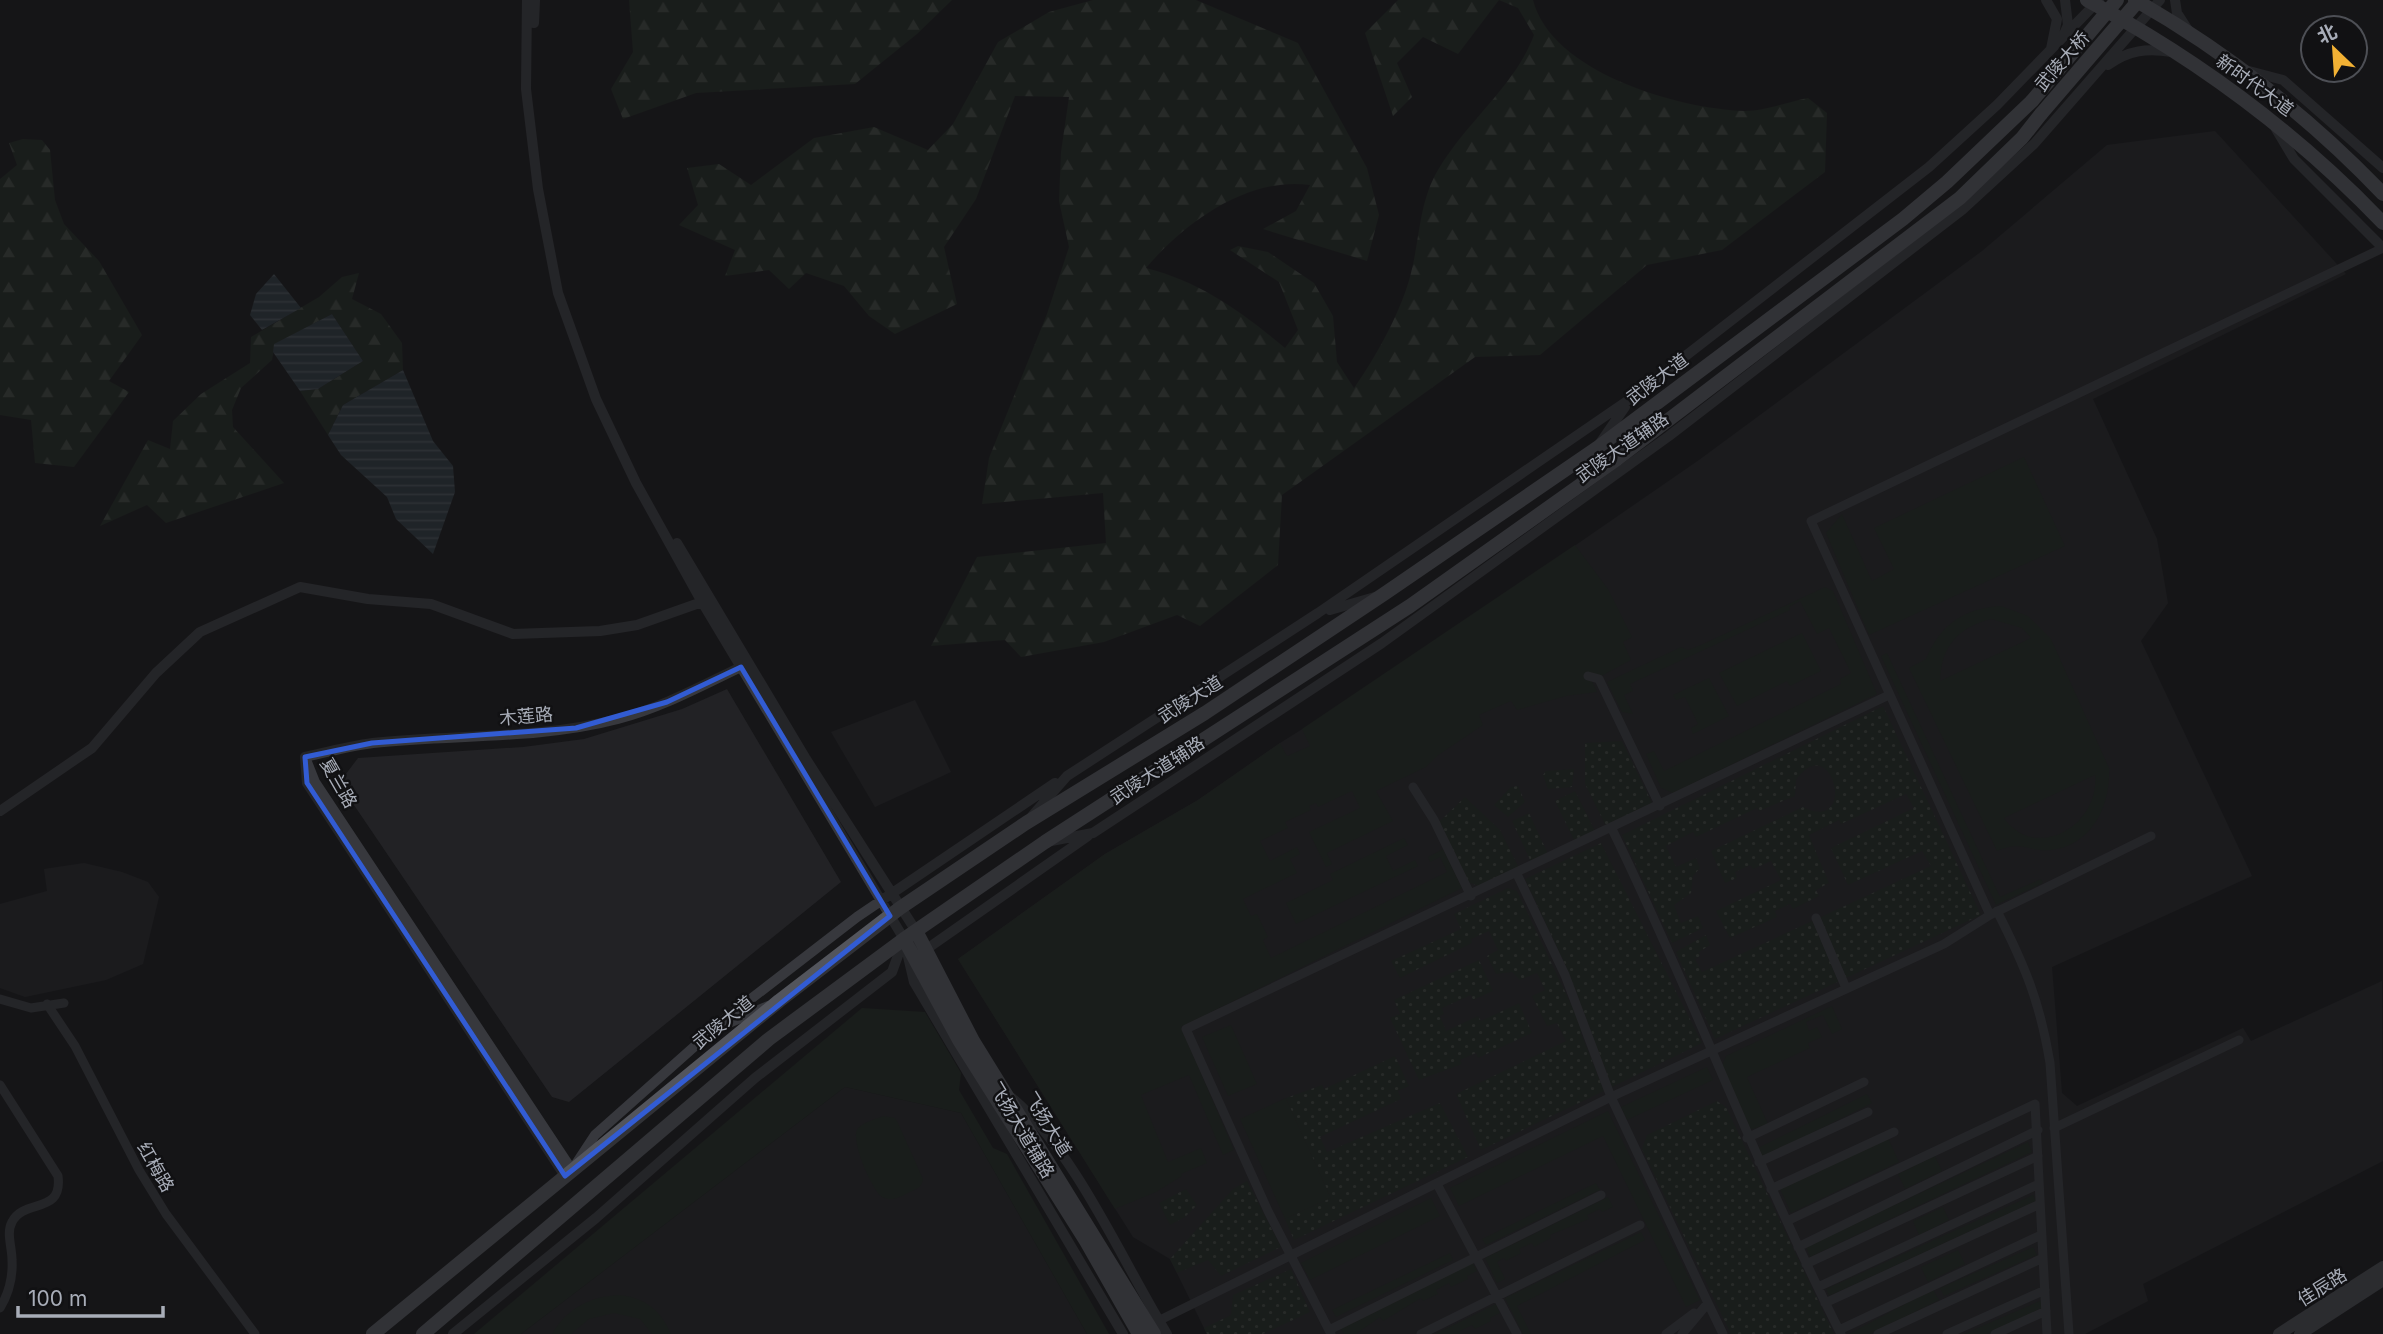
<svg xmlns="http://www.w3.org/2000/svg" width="2383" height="1334" viewBox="0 0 2383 1334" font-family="Inter,'Noto Sans SC',sans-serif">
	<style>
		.built { fill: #222225 }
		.green { fill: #1e261f; fill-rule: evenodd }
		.forest { fill: url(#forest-firs) }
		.garden { fill: url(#garden-dots) }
		.water { fill: url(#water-rules) }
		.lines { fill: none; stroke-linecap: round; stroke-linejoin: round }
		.minor { stroke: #37383d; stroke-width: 9 }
		.tertiary { stroke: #37383d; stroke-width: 10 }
		.secondary { stroke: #45474d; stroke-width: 12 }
		.primary { stroke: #53555c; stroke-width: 14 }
		.primary-bridge { stroke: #53555c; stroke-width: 14 }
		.marked { fill: none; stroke: #325cd3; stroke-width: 5; stroke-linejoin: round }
		.labels { text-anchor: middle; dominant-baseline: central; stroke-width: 5; stroke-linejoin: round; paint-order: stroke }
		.street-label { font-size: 18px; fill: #a8adb8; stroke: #111113 }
	</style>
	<defs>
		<pattern id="forest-firs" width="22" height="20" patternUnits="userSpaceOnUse" patternTransform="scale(1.75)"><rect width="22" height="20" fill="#1e261f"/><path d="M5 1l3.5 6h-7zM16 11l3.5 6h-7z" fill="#3c433d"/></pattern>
		<pattern id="garden-dots" width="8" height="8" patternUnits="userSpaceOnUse" patternTransform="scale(1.75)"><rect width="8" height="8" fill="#1e261f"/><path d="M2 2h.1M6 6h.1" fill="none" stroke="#3c433d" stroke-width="1.8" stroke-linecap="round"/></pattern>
		<pattern id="water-rules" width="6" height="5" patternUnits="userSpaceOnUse" patternTransform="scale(1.75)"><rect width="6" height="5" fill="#2c353c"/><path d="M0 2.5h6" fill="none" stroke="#485056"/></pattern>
	</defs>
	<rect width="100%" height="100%" fill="#161618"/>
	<!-- built -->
	<path class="built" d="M2215 131 2346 274 2093 399 2157 539 2168 603 2141 641 2252 876 2052 967 2062 1093 2077 1106 2243 1028 2251 1041 2382 981 2383 1161 2143 1284 2148 1301 2085 1334H1207L1170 1259 1133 1237 958 959 1105 854 1198 800 1280 743 1373 685 1699 460 1982 251 2107 145Z
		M727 689 841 882 569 1102 552 1097 339 783 358 758 523 747 584 739 682 709Z
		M915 700 951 772 875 807 831 732Z
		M84 863 122 872 148 882 159 897 143 964 106 980 25 997 0 988V904L47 891 44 869Z
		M845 1087 961 1113 1087 1334H521Z"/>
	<!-- green -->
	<path class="green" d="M2024 457 2065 546 1869 635 1826 533 1842 514 1872 581 1894 569 1874 528Z
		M1575 545 1608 589 1632 637 1623 642 1631 660 1592 681 1597 692 1566 696 1517 710 1511 701 1479 715 1483 725 1437 756 1426 767 1376 791 1393 821 1327 853 1332 864 1326 867 1309 832 1360 808 1352 791 1318 807 1316 803 1309 806 1311 810 1285 822 1288 828 1260 841 1270 861 1297 847 1300 854 1290 859 1297 873 1243 899 1251 916 1257 914 1268 937 1263 940 1271 958 1447 872 1440 857 1430 862 1428 857 1443 849 1462 888 1181 1027 1234 1150 1223 1155 1189 1075 1141 1095 1168 1162 1201 1148 1207 1163 1181 1174 1182 1176 1156 1192 1115 1209 958 959 1105 854 1198 800 1280 743 1287 756 1310 746 1302 729Z
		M1825 587 1833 591 1877 694 1673 793 1661 788 1646 754 1654 751 1664 771 1841 684 1840 679 1851 673 1829 628 1817 634 1800 601 1789 607 1790 610 1630 684 1633 691 1624 695 1633 714 1622 712 1607 682 1681 647 1688 650 1703 644Z
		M2001 606 2028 616 2051 639 2109 768C2111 805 2092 846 2051 850 2027 852 2023 840 1997 851L1909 668 1926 659C1940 625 1964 608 2001 606ZM1991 619 2022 628 2031 638 1940 681C1941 646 1958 628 1991 619ZM2095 775C2100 825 2036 863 2004 818Z
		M1802 633 1821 671 1790 686 1787 681 1737 706 1719 673Z
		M1887 653 2000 897 2041 879 2043 883 1996 905 1881 656Z
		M1709 678 1729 716 1693 734 1691 728 1698 724 1685 697 1676 700 1673 695Z
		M1404 838 1408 845 1386 856 1393 871 1415 860 1418 866 1296 924 1286 903 1333 880 1330 874Z
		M1832 1006 1842 1029 1832 1034 1823 1015 1806 1022 1809 1031 1817 1027 1822 1037 1808 1043 1810 1048 1747 1077 1768 1124 1749 1130 1721 1068 1726 1056Z
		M862 1008 925 1012 961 1073 959 1090 993 1148 1007 1154 1109 1334H1087L961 1113 845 1087 521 1334H474Z
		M1231 1025 1257 1084 1228 1096 1202 1037Z
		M1707 1067 1713 1080 1627 1120 1621 1107Z
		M1867 1094 1872 1103 1762 1158 1758 1148Z
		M1286 1098 1331 1198 1285 1219 1240 1119Z
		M1608 1111 1700 1300 1686 1307 1603 1136 1459 1206 1450 1188Z
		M883 1116 895 1118 898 1123 923 1179C922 1188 916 1189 908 1193 900 1197 892 1202 882 1197 872 1191 849 1138 858 1128 864 1122 876 1119 883 1116Z
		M1888 1138 1899 1162 1791 1213 1780 1189Z
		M2028 1142 2032 1152 1810 1257 1806 1247Z
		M1935 1156 1942 1171 1905 1189 1898 1174Z
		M1596 1183 1600 1190 1486 1245 1482 1239Z
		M2033 1195 2036 1201 1829 1296 1826 1289Z
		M1608 1197 1613 1207 1602 1212 1600 1209 1587 1215 1589 1219 1550 1235 1551 1238 1534 1247 1532 1243 1519 1249 1521 1253 1506 1261 1504 1258 1497 1262 1505 1279 1497 1283 1485 1258Z
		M1431 1198 1440 1216 1310 1280 1301 1263Z
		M1943 1207 1949 1220 1919 1235 1913 1221Z
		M1641 1232 1645 1240 1517 1306 1531 1334H1523L1505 1298Z
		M2033 1247 2037 1255 1944 1296 1940 1288Z
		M1958 1250 1965 1264 1928 1282 1921 1267Z
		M1450 1253 1453 1260 1336 1317 1332 1310Z
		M1472 1262 1477 1271 1467 1276 1468 1279 1451 1287 1449 1283 1436 1290 1438 1294 1423 1301 1421 1298 1383 1321 1380 1317 1356 1334H1344L1340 1328Z
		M1933 1289 1939 1300 1870 1334H1849Z
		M620 1295C646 1298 661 1311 671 1334H652L640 1319 614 1313 589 1319 571 1334H552C567 1308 591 1296 620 1295Z
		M2042 1300V1308L1987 1334H1964Z
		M1496 1304 1500 1313 1490 1318 1491 1321 1475 1329 1472 1325 1460 1331V1334H1435Z"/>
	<!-- forest -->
	<path class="forest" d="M629 0H952L917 34 855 84 696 93 623 119 611 89 633 52Z
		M1093 0H1196L1298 43 1367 168 1379 215 1367 261 1263 229 1296 211 1310 185C1248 176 1184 223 1146 268 1201 282 1242 312 1285 348L1298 330 1279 282 1230 250 1238 246 1268 252 1314 283 1333 316 1337 362 1354 388C1376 357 1402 310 1411 273 1420 238 1419 202 1438 170 1466 122 1515 86 1534 35L1518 8 1499 0 1458 54 1423 37 1397 63 1412 97 1393 116 1365 33 1398 0H1533C1551 72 1678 109 1745 111 1764 111 1788 102 1808 98L1827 113 1825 172 1722 250 1647 265 1540 355 1475 357 1282 495 1278 565 1200 626 1177 615 1104 642 1021 657 1005 640 931 646 977 557 1106 543 1103 493 982 504 989 458 1047 314 1069 247 1059 201 1061 152 1069 97 1015 96 976 199 944 247 957 304 895 334 869 316 844 286 806 273 789 289 769 270 725 276 735 250 679 225 698 205 687 168 719 164 751 185 814 138 874 127 928 150 953 124 998 42 1049 12Z
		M23 139 42 140 50 150 55 200 64 224 99 261 142 335 109 381 129 392 74 467 35 463 31 420 0 415V179L17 165 9 143Z
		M359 273 352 299 381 314 402 343 403 370 343 405 328 435 300 391 318 389 363 361 332 314 275 344 272 360 241 388 232 410 233 427 284 483 166 523 147 505 100 526 148 440 170 449 173 421 201 394 250 363 251 337 319 297 342 277Z"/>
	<!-- garden -->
	<path class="garden" d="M1883 706 1981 915 1715 1039 1676 952 1706 935 1710 945 1699 952 1700 956 1695 959 1702 972 1931 866 1922 851 1848 885 1831 848 1914 808 1906 794 1841 824 1839 820 1809 835 1829 883 1816 890 1819 896 1793 909 1790 904 1775 911 1777 917 1730 938 1716 911 1781 880 1771 861 1753 869 1750 865 1735 872 1737 878 1725 883 1711 851 1803 807C1858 835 1833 728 1796 780L1795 796 1759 811 1757 808 1696 837 1693 832 1666 846 1676 867 1696 858 1700 868 1693 876 1691 893 1674 905 1681 923 1698 916 1703 928 1672 943 1622 835Z
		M1622 741 1652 803 1606 826 1585 784V743Z
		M1574 769 1572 787 1548 789 1543 775 1546 771Z
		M1518 786 1525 802 1508 817 1494 805 1511 787Z
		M1575 791 1595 831 1575 842 1555 801Z
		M1465 797 1500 830 1519 868 1479 886 1468 882 1439 822Z
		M1529 813 1548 854 1531 862 1512 821Z
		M1601 843 1702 1043 1612 1087 1569 973 1525 879Z
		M1508 888 1517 891 1581 1025V1033L1604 1091 1481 1150 1456 1094 1566 1041 1557 1023 1547 1026 1532 996 1545 990 1537 973 1520 980 1512 972 1496 974 1487 956 1498 950 1489 931 1471 939 1472 943 1400 978 1391 961 1461 929 1454 914Z
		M1479 960 1493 991 1473 1000 1471 995 1442 1008 1444 1014 1440 1016 1446 1031 1478 1016 1481 1021 1519 1003 1532 1033 1478 1058 1476 1053 1460 1060 1462 1064 1419 1080 1390 1018 1400 1014 1394 1000Z
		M1395 1056 1409 1086 1398 1091 1401 1099 1320 1137 1327 1152 1440 1103 1468 1157 1294 1240 1285 1219 1331 1198 1286 1098 1322 1085 1324 1089Z
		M1717 1101 1726 1107 1834 1334H1731L1642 1149 1647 1135Z
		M1247 1181 1281 1247 1221 1276 1208 1260 1177 1273 1170 1259 1233 1189Z
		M1186 1189 1197 1205 1185 1217 1170 1225 1159 1203Z
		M1291 1269 1310 1312 1263 1334H1207L1204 1328 1231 1315 1233 1295Z"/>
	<!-- water -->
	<path class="water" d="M274 274 301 308 262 330 250 315 256 294Z
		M332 314 363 361 318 389 300 391 273 352 274 344Z
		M403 370 433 441 453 466 455 492 433 554 396 519 387 497 341 455 328 435 343 405Z"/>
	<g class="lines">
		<!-- minor -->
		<path class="minor" d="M1588 676 1599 679 1660 806
			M1413 787 1434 820 1471 896
			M1612 829C1693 995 1757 1169 1841 1334
			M1517 874 1565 975 1611 1097 1708 1303 1682 1334
			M1997 911C2025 966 2040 1002 2050 1063L2069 1334
			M1990 915 1811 521 2383 248
			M1816 918 1846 988
			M0 999 31 1008 64 1003
			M47 1004 75 1046 139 1170 166 1214 255 1334
			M0 1085 58 1176C63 1215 24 1198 12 1222 6 1233 12 1247 12 1260 13 1277 9 1293 0 1308
			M2054 1128 2239 1040
			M1747 1138 1864 1082
			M1759 1162 1868 1112
			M1437 1184 1517 1334
			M1771 1189 1894 1132
			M1787 1221 2035 1104 2047 1334
			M1798 1247 2038 1130
			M1806 1264 2038 1156
			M1818 1287 2039 1184
			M1825 1303 2040 1204
			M1706 1305 1708 1303 1723 1334
			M1156 1322 1611 1097 1944 944 1990 915 2151 836
			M1329 1330 1601 1195
			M1839 1330 2041 1235
			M1331 1334 1268 1211 1186 1029 1889 695
			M1421 1334 1640 1225
			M1666 1334 1694 1313
			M1878 1334 2043 1258
			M1947 1334 2045 1290
			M1995 1334 2046 1311"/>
		<!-- tertiary -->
		<path class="tertiary" d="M527 0 526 89 538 189 558 293 596 399 636 483 702 602 904 939 914 982 1123 1334
			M2046 0 2057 19 2051 49
			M2175 0 2177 13 2188 30
			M534 23 535 0
			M2064 34 2068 25 2065 0
			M2108 65C2129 50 2147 48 2172 52
			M2245 70 2283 80 2383 168
			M2276 129 2294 159 2383 248
			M1600 443 1625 407
			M677 543 806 759 916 931
			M1330 610 1375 597
			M305 757C327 752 350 746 373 743 455 734 537 740 618 719 661 708 701 686 741 667
			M0 811 92 748 156 673 200 632 300 587 368 599 431 604 513 634 600 631 637 625 702 602
			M1032 816 1067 776 1318 613 1630 399 1929 167 1997 105 2099 0
			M1051 841 1093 833 1233 741 1382 643 1669 436 1962 210 2034 144 2160 0
			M921 953 1088 836
			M721 1022 857 917 1055 783
			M1012 1098C1076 1152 1122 1261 1167 1334
			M565 1176 307 783 305 757 315 782 572 1170 595 1135 713 1030 768 1006
			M453 1334 596 1218 755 1078 892 972 904 939"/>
		<!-- secondary -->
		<path class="secondary" d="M2279 1334 2383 1267
			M2300 1334 2383 1280"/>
		<!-- primary -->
		<path class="primary" d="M2087 0C2197 59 2297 133 2383 223
			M2135 0C2225 51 2312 119 2383 194
			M916 931 973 1041 1154 1334
			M904 939 959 1040 1086 1241 1139 1334
			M373 1334 779 1001 900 908 1026 823 1205 713 1384 594 1597 448 1903 219 1947 182 2032 101
			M423 1334 769 1039 904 939 1045 842 1410 606 1617 459 1960 198 2022 138 2041 114"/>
		<!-- primary-bridge -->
		<path class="primary-bridge" d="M2032 101 2117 0
			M2041 114 2139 0"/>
	</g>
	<!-- marked area -->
	<path d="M0 0H2383V1334H0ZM741 667 890 916 565 1176 307 783 305 757 372 743 576 728 667 702Z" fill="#161618" fill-opacity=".55" fill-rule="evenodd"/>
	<path class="marked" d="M741 667 890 916 565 1176 307 783 305 757 372 743 576 728 667 702Z"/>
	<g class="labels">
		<!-- street labels -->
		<g class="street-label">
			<text transform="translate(2062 61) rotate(-49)">武陵大桥</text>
			<text transform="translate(2255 85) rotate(36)">新时代大道</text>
			<text transform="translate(1657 379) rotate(-37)">武陵大道</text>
			<text transform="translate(1622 447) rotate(-35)">武陵大道辅路</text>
			<text transform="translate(1190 699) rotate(-32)">武陵大道</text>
			<text transform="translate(526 716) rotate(-5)">木莲路</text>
			<text transform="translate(1157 770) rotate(-33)">武陵大道辅路</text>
			<text transform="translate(339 783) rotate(60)">夏兰路</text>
			<text transform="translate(723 1022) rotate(-39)">武陵大道</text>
			<text transform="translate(1048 1124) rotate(58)">飞扬大道</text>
			<text transform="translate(1022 1130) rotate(59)">飞扬大道辅路</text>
			<text transform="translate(156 1167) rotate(60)">红梅路</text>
			<text transform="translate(2322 1287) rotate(-32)">佳辰路</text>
		</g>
	</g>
	<!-- north arrow -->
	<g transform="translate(2334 49) rotate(335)"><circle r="33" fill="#111113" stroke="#4d4f55" stroke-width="2"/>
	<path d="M0-5L12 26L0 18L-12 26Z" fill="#f2b134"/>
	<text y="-10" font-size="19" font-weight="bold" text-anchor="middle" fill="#a8adb8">北</text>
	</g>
	<!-- scale -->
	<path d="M18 1306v10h145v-10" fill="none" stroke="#a8adb8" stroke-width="3.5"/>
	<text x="28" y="1306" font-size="21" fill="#a8adb8" stroke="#111113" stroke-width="5" paint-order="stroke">100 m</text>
</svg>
